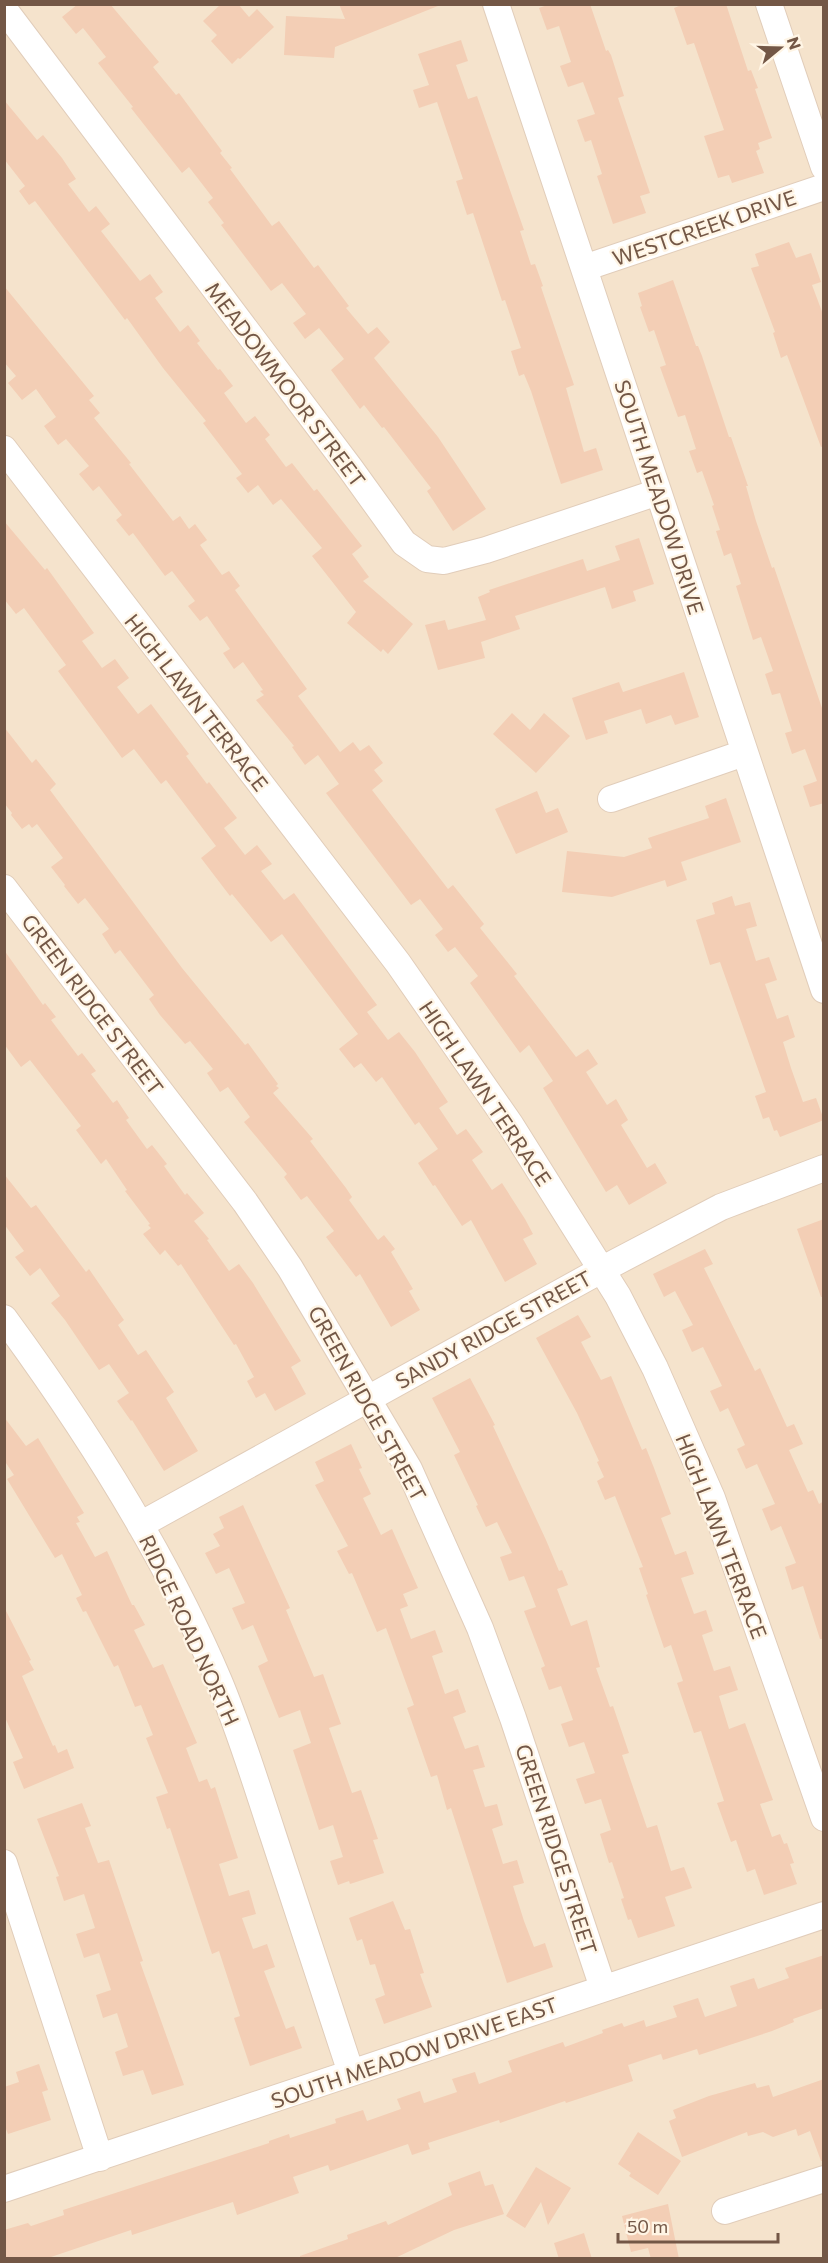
<svg xmlns="http://www.w3.org/2000/svg" width="828" height="2263" viewBox="0 0 828 2263" font-family="Commissioner,sans-serif">
	<style>
		.residential { fill: #f5e3cc }
		.building { fill: #f3ceb5 }
		.lines { fill: none; stroke-linecap: round; stroke-linejoin: round }
		.minor-casing { stroke: #e1cdba; stroke-width: 28 }
		.minor { stroke: #fff; stroke-width: 26 }
		.labels { text-anchor: middle; dominant-baseline: central; stroke-width: 4.5; stroke-linejoin: round; paint-order: stroke }
		.street-label { font-size: 21px; fill: #735746; stroke: #fff5e5 }
	</style>
	<rect width="100%" height="100%" fill="#fdf1de"/>
	<!-- residential -->
	<path class="residential" d="M5 5H823V2258H5Z"/>
	<!-- building -->
	<path class="building" d="M78 4H110L159 62 153 67 176 95 179 93 222 151 220 153 232 168 230 169 272 226 279 221 314 268 318 265 349 306 346 308 368 334 377 327 390 342 374 358 438 437 486 509 453 531 427 491 431 488 384 427 382 428 364 405 360 409 331 370 344 359 319 328 305 339 293 323 306 314 282 283 271 291 221 225 224 223 208 202 213 198 189 167 182 173 131 108 133 107 98 63 106 57 83 28 76 34 62 17Z
		M221 4H238L249 17 257 9 274 27 240 59 238 58 232 64 211 41 217 35 203 21Z
		M339 4H438V6L335 47 334 58 284 55 286 16 345 19Z
		M550 4H590L606 51 608 50 611 55 624 96 618 98 650 193 640 196 646 213 613 224 597 176 602 174 591 140 585 142 577 120 595 114 583 82 568 87 560 66 571 62 559 26 547 30 539 8Z
		M684 4H726L748 71 751 70 758 88 755 89 772 138 758 143 760 149 756 151 764 173 732 183 729 175 718 178 704 136 724 130 694 43 687 45 674 8Z
		M461 40 468 61 456 65 468 99 477 96 524 230 520 231 531 265 535 264 543 286 541 287 574 385 566 388 584 452 596 448 603 470 561 484 531 391 524 374 519 376 511 351 521 348 505 300 502 301 473 213 467 215 456 181 463 179 437 102 419 108 413 90 429 85 418 54Z
		M4 100 37 140 43 135 62 158 76 179 68 184 89 212 96 206 110 224 101 231 140 281 150 274 163 292 155 298 180 332 188 325 200 341 197 343 218 370 220 369 233 386 224 393 246 423 255 416 270 435 265 439 286 467 292 463 314 491 317 489 362 546 352 554 369 577 363 581 413 624 388 654 383 649 381 652 347 623 356 612 312 556 322 548 281 499 273 505 258 485 248 493 236 478 242 474 203 423 206 421 163 368 127 318 125 320 35 201 29 205 19 191 25 186 4 159Z
		M789 242 796 258 811 253 821 282 812 285 824 317V446L821 447 787 355 781 358 773 333 775 332 751 268 759 266 755 254Z
		M673 280 696 346H698L702 356 729 437H731L748 486H746L756 521 772 568 774 567 824 714V803L810 807 803 786 817 781 805 749 792 754 785 733 792 731 780 693 772 695 765 674 773 671 761 637 753 640 736 586 741 584 731 553 724 556 716 531 720 530 712 506 714 505 702 471 697 473 689 451 696 449 685 415 678 417 660 367 666 365 654 330 649 332 640 307 642 306 638 293Z
		M4 286 94 396 89 400 100 413 94 418 131 463 129 464 173 521 180 516 189 529 195 524 207 540 200 545 222 575 229 571 240 586 235 590 307 689 298 696 340 752 353 742 360 751 369 745 383 763 374 770 383 781 372 790 448 889 453 885 484 924 480 928 517 974 514 976 576 1057 588 1049 598 1064 586 1072 607 1105 616 1099 628 1120 621 1125 647 1168 655 1163 667 1183 629 1205 617 1185 606 1192 543 1088 553 1081 529 1045 520 1053 470 983 478 976 455 947 448 952 435 935 443 929 420 899 411 905 326 793 339 784 318 755 305 765 292 747 294 746 256 700 264 695 260 691 263 690 243 662 234 669 223 653 230 649 207 616 200 621 188 606 195 601 172 571 165 576 133 533 129 536 116 520 122 515 99 486 93 491 79 474 89 466 66 439 58 445 44 426 56 417 36 389 22 400 8 383 16 376 4 362Z
		M4 521 45 570 47 568 94 633 82 641 102 668 115 659 129 678 117 687 138 714 151 704 189 754 186 756 207 784 209 782 237 818 224 828 245 855 257 845 272 864 261 871 284 900 294 893 377 1005 367 1012 388 1040 399 1032 415 1052 448 1102 439 1108 457 1135 466 1129 483 1152 472 1160 492 1190 502 1183 525 1219 533 1234 523 1239 537 1264 505 1282 471 1220 462 1226 435 1185 433 1186 418 1163 438 1149 419 1122 415 1125 382 1077 376 1082 361 1063 354 1068 339 1049 358 1034 282 934 271 942 232 894 230 896 201 858 216 846 166 780 161 784 134 749 122 758 58 671 66 665 24 608 16 614 4 599Z
		M639 538 654 584 633 591 636 601 612 609 605 587 515 616 520 629 481 642 485 658 438 670 425 625 445 620 448 630 486 620 478 597 490 592 489 590 583 559 587 571 620 560 615 546Z
		M684 672 699 717 675 725 671 715 646 724 641 709 604 721 608 733 586 740 572 698 619 682 623 692Z
		M512 713 530 730 544 713 570 736 536 773 493 734Z
		M4 727 32 763 36 759 56 784 50 790 182 968 245 1045 248 1043 259 1058 278 1084 276 1086 279 1088 273 1093 313 1139 310 1141 346 1188 352 1197 349 1200 378 1240 384 1235 395 1249 391 1252 413 1289 409 1291 420 1310 391 1327 360 1274 356 1277 326 1237 334 1231 307 1196 301 1200 284 1177 287 1174 244 1122 250 1117 228 1087 220 1092 207 1073 213 1069 190 1041 185 1044 160 1015 149 999 154 995 120 950 115 954 102 934 109 929 85 898 78 904 64 886 65 885 51 867 63 858 37 824 32 828 29 824 22 829 11 815 12 813 4 803Z
		M537 791 546 813 558 808 568 832 516 854 495 809Z
		M726 798 741 842 681 862 687 880 667 887 665 880 612 897 562 892 567 851 624 857 652 848 648 838 709 818 705 806Z
		M732 896 735 906 750 902 757 926 746 929 756 961 769 957 777 980 765 984 777 1019 788 1015 795 1037 783 1042 791 1068 803 1102 816 1098 824 1120 780 1137 777 1130 774 1131 769 1117 763 1119 755 1096 766 1092 720 962 710 965 696 920 715 914 712 903Z
		M4 950 43 1005 45 1003 56 1017 51 1020 78 1056 82 1053 96 1071 91 1074 113 1103 117 1100 129 1118 126 1120 147 1149 152 1145 167 1164 164 1166 185 1195 187 1193 204 1213 194 1221 209 1239 207 1240 229 1271 239 1264 253 1283 301 1361 291 1367 306 1394 275 1411 265 1393 256 1398 247 1381 254 1377 236 1344 234 1345 181 1264 178 1266 165 1250 160 1255 143 1234 151 1228 148 1225 150 1224 125 1191 127 1190 106 1159 101 1164 76 1130 81 1126 30 1060 21 1067 4 1044Z
		M4 1174 31 1208 36 1205 86 1272 89 1269 124 1320 118 1325 138 1355 146 1350 174 1392 166 1398 198 1451 164 1471 132 1420 131 1421 117 1401 129 1393 109 1364 99 1370 65 1320 51 1303 60 1296 40 1268 30 1276 15 1257 24 1251 4 1224Z
		M824 1219V1297H821L797 1229Z
		M705 1249 713 1264 704 1268 755 1371 760 1368 787 1427 794 1424 803 1444 789 1450 808 1492 813 1490 819 1504 824 1501V1639H820L803 1586 792 1590 785 1567 796 1563 781 1526 771 1531 762 1509 775 1504 757 1464 746 1469 737 1449 745 1445 728 1408 720 1412 710 1391 722 1386 703 1347 692 1352 682 1330 693 1325 675 1291 664 1297 653 1274Z
		M578 1315 591 1337 581 1342 601 1380 611 1376 642 1450 646 1448 654 1468 671 1514 661 1518 675 1555 686 1551 694 1574 681 1578 694 1614 706 1610 713 1631 702 1635 714 1671 730 1666 738 1690 719 1696 729 1729 745 1723 773 1800 760 1804 772 1837 780 1834 784 1844 787 1843 794 1863 790 1864 797 1884 764 1895 755 1869 747 1872 736 1840 731 1842 717 1803 724 1801 701 1731 694 1733 677 1683 683 1681 671 1645 664 1648 646 1595 648 1594 639 1568 643 1567 615 1496 605 1500 597 1481 604 1477 597 1462 599 1461 577 1413 536 1338Z
		M470 1378 495 1425 493 1426 546 1540 559 1571 562 1570 568 1585 557 1589 571 1626 587 1620 600 1667 596 1668 610 1707 613 1706 629 1753 622 1755 647 1828 657 1825 671 1871 684 1867 692 1888 665 1897 675 1926 638 1938 631 1919 628 1920 621 1899 624 1898 612 1862 609 1863 600 1834 611 1830 601 1799 585 1804 576 1779 595 1773 584 1742 569 1747 561 1724 573 1720 561 1686 549 1690 541 1668 545 1666 524 1611 536 1607 524 1576 509 1581 500 1557 512 1553 497 1522 486 1527 476 1506 478 1505 454 1455 460 1452 432 1398Z
		M4 1417 26 1446 38 1438 84 1513 77 1517 80 1522 76 1523 95 1557 107 1551 132 1605H134L145 1625 134 1630 153 1668 163 1664 197 1743 186 1748 199 1782 207 1779 211 1789 215 1787 238 1858 219 1864 229 1896 249 1890 256 1914 242 1918 253 1949 267 1944 275 1967 264 1971 286 2029 294 2026 302 2048 250 2066 234 2018 240 2016 219 1951 212 1954 170 1828 167 1829 156 1797 168 1793 146 1738 153 1735 141 1705 135 1707 118 1665 114 1667 86 1611 83 1612 76 1598 82 1595 62 1554 55 1558 7 1479 14 1475 4 1460Z
		M351 1444 362 1468 359 1469 371 1494 363 1498 381 1535 392 1529 418 1588 403 1594 408 1606 400 1609 411 1639 435 1630 443 1652 432 1656 445 1694 458 1689 466 1712 453 1717 465 1749 478 1745 485 1767 473 1770 485 1807 497 1804 503 1825 492 1829 503 1864 517 1860 524 1883 513 1886 524 1921 534 1947 545 1943 553 1967 507 1983 451 1808 447 1810 437 1775 431 1777 407 1708 414 1705 386 1628 377 1632 352 1573 349 1574 337 1551 348 1546 315 1485 324 1481 315 1462Z
		M243 1505 290 1608 286 1610 314 1677 323 1674 341 1724 329 1728 352 1793 361 1790 378 1839 373 1840 384 1873 350 1884 349 1881 338 1885 330 1861 343 1857 333 1825 319 1830 293 1750 311 1743 300 1710 279 1718 258 1666 268 1661 253 1625 242 1630 232 1608 245 1603 229 1568 216 1574 205 1553 220 1546 213 1534 224 1528 219 1517Z
		M4 1607 31 1660 29 1661 34 1670 22 1676 53 1746 55 1745 58 1753 67 1749 74 1768 24 1789 13 1762 23 1758 4 1715Z
		M82 1803 91 1826 85 1828 98 1863 109 1860 143 1961 140 1962 184 2085 152 2095 143 2070 123 2076 115 2052 128 2047 117 2013 103 2018 96 1995 111 1990 99 1953 84 1958 76 1934 95 1928 84 1894 64 1901 56 1877 59 1876 37 1819Z
		M393 1901 405 1930 410 1929 424 1973 420 1974 432 2007 384 2024 375 1999 385 1995 375 1964 370 1965 362 1939 357 1941 349 1918Z
		M824 1955V2008L793 2019 794 2022 772 2031 699 2055 697 2049 663 2060 661 2054 628 2065 633 2081 566 2103 565 2101 500 2123 499 2120 428 2143 430 2149 412 2155 408 2144 330 2171 328 2165 293 2177 299 2193 237 2215 233 2202 132 2235 131 2230 45 2259H4V2230L28 2223 31 2226 64 2215 63 2210 269 2143V2141L289 2134 290 2138 336 2123 335 2119 363 2110 367 2121 401 2109 397 2099 420 2091 424 2103 457 2092 452 2079 475 2072 479 2084 512 2072 508 2061 563 2042 565 2047 603 2033 602 2030 622 2023 624 2027 644 2020 646 2027 677 2017 673 2006 698 1998 705 2017 737 2006 730 1986 754 1978 758 1989 789 1978 785 1968Z
		M39 2064 48 2090 42 2092 51 2120 8 2134 4 2124V2087L19 2082 16 2072Z
		M824 2079V2161H821L810 2131 798 2136 796 2129 773 2137 763 2132 748 2136 747 2132 682 2157 669 2121 676 2118 673 2110 709 2096 755 2083 757 2088 769 2085 773 2097Z
		M638 2132 681 2161 658 2195 629 2176 631 2173 618 2164Z
		M536 2167 571 2188 548 2225 541 2202 525 2228 506 2216Z
		M480 2171 485 2186 493 2184 504 2214 454 2230 393 2259H300V2256L348 2239 347 2235 386 2221 388 2225 452 2195 448 2183Z
		M668 2204 679 2259H651L648 2248 631 2252 622 2216Z
		M584 2233 592 2259H559L554 2243Z"/>
	<g class="lines">
		<!-- minor casing -->
		<g class="minor-casing">
			<path id="minor" d="M496 4 824 990
				M769 4 824 167
				M4 9 350 468 404 543 427 559 444 561 486 550 658 492
				M584 268 824 187
				M4 449 398 963 510 1124 618 1296 655 1368 712 1498 824 1818
				M611 799 744 753
				M4 888 245 1202 290 1268 409 1469 480 1628 513 1718 603 1988
				M4 1318C87 1431 164 1552 219 1681 240 1731 256 1784 273 1835 299 1914 325 1994 351 2073
				M140 1525 601 1270 721 1207 824 1168
				M4 1863 100 2158
				M4 2189 824 1915
				M725 2211 824 2179"/>
		</g>
		<!-- minor -->
		<use href="#minor" class="minor"/>
	</g>
	<g class="labels">
		<!-- street labels -->
		<g class="street-label">
			<text transform="translate(704 227) rotate(-19)">WESTCREEK DRIVE</text>
			<text transform="translate(286 384) rotate(53)">MEADOWMOOR STREET</text>
			<text transform="translate(660 497) rotate(72)">SOUTH MEADOW DRIVE</text>
			<text transform="translate(197 702) rotate(52)">HIGH LAWN TERRACE</text>
			<text transform="translate(93 1004) rotate(53)">GREEN RIDGE STREET</text>
			<text transform="translate(486 1093) rotate(56)">HIGH LAWN TERRACE</text>
			<text transform="translate(493 1329) rotate(-29)">SANDY RIDGE STREET</text>
			<text transform="translate(368 1403) rotate(61)">GREEN RIDGE STREET</text>
			<text transform="translate(722 1536) rotate(69)">HIGH LAWN TERRACE</text>
			<text transform="translate(190 1630) rotate(65)">RIDGE ROAD NORTH</text>
			<text transform="translate(557 1849) rotate(72)">GREEN RIDGE STREET</text>
			<text transform="translate(414 2052) rotate(-19)">SOUTH MEADOW DRIVE EAST</text>
		</g>
	</g>
	<!-- border -->
	<rect width="828" height="2263" fill="none" stroke="#735746" stroke-width="12"/>
	<!-- north arrow -->
	<g transform="translate(780 48) rotate(71)" stroke="#fff5e5" stroke-width="4.5" paint-order="stroke">
	<path d="M0-4.5L10 22L0 15L-10 22Z" fill="#735746"/>
	<text y="-9" font-size="16" font-weight="bold" text-anchor="middle" fill="#735746">N</text>
	</g>
	<!-- scale -->
	<path d="M618 2233v9h160v-9" fill="none" stroke="#735746" stroke-width="3"/>
	<text x="627" y="2233" font-size="18" fill="#735746" stroke="#fff5e5" stroke-width="4.5" paint-order="stroke">50 m</text>
</svg>
